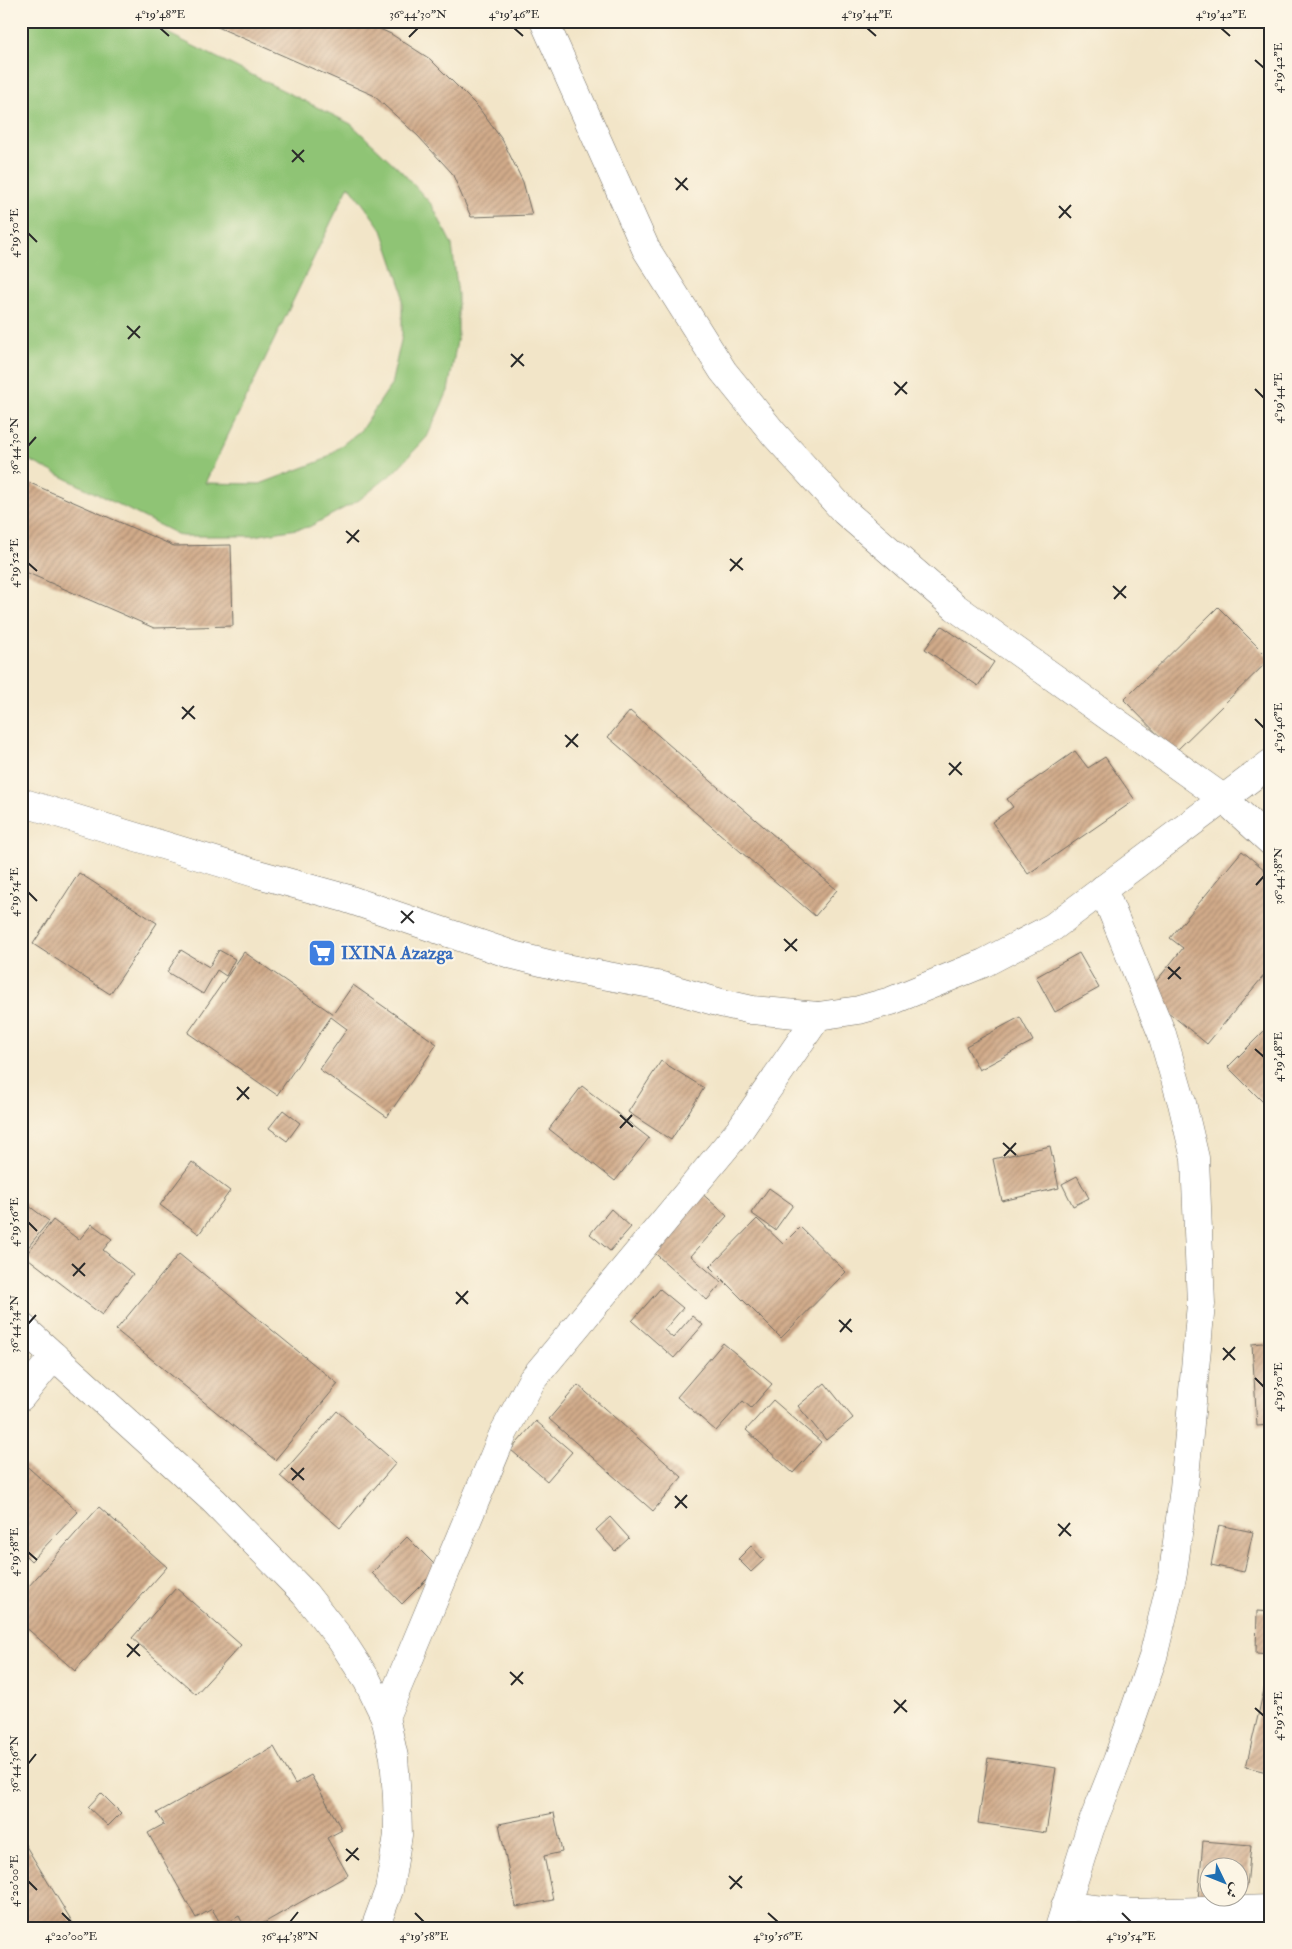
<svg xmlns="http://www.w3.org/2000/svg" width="1292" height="1949" viewBox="0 0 1292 1949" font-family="'IM FELL Double Pica',Amiri,serif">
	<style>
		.green { fill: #8fc475; stroke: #5d7850; fill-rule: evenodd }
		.building { fill: url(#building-hatch) }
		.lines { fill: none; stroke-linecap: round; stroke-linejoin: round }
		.minor-casing { stroke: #716c62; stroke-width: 29 }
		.primary-casing { stroke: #716c62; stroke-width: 29 }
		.minor { stroke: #fff; stroke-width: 28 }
		.primary { stroke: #fff; stroke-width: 28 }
		.ticks { fill: none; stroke: #2b2b2b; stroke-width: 2 }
		.labels { text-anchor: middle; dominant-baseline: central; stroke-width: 4.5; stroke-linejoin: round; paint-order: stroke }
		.shop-label { font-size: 18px; font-weight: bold; fill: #366cbe; stroke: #fcf5e5; text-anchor: start }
		.neatline { fill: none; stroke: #2b2b2b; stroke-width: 2 }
		.ticks-label { font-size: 12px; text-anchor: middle; fill: #2b2b2b }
	</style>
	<defs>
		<pattern id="building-hatch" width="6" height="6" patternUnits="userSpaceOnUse" patternTransform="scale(1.25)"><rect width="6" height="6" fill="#d1ab8a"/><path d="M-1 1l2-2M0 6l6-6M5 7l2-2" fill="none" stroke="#aa8b71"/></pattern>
	</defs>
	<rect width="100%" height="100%" fill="#fcf5e5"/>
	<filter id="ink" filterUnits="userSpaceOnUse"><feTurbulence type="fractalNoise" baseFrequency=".02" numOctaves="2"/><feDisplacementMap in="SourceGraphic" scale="10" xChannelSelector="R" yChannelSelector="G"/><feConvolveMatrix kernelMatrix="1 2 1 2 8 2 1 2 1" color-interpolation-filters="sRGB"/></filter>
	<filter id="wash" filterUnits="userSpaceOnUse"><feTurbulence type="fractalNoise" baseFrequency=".0096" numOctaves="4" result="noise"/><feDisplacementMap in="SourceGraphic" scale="20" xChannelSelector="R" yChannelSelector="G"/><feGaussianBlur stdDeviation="1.12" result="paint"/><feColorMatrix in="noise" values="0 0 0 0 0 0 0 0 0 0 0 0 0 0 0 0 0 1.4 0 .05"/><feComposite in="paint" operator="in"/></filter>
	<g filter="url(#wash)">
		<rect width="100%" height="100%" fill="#f2e5c8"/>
		<!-- green -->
		<path class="green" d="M21 21H143L351 124 402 172 432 205 452 245 458 295V335L448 391 427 437 393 473 359 500 309 527 254 536H181L21 456ZM349 185 382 230 402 289V336L391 385 361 430 323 460 260 484 205 483Z"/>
		<g id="blocks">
			<!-- building -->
			<path class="building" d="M204 21H362L391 34 430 59 478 107 503 141 523 182 532 215 471 217 452 173 418 136 373 95Z
				M21 479 174 546 231 545 233 626 154 628 21 570Z
				M1218 607 1270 659 1175 752 1124 700Z
				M942 626 994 662 978 686 925 649Z
				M630 711 837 890 815 916 608 737Z
				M1075 751 1088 768 1105 757 1135 800 1028 874 992 822 1013 807 1007 799Z
				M1242 851 1271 875V967L1207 1044 1146 994 1183 948 1170 938Z
				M79 873 157 923 110 994 33 944Z
				M181 950 209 967 219 950 235 959 226 976 217 970 203 994 167 972Z
				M244 952 333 1014 353 985 437 1044 387 1117 319 1069 347 1029 331 1017 277 1095 188 1033Z
				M1079 953 1099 988 1055 1012 1036 977Z
				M1020 1017 1033 1041 979 1070 966 1046Z
				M1267 1028 1271 1032V1110L1228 1067Z
				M661 1061 704 1088 671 1140 628 1112Z
				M582 1086 649 1138 615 1181 549 1129Z
				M283 1110 300 1123 287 1141 269 1128Z
				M1050 1146 1059 1188 1002 1201 993 1159Z
				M192 1162 230 1191 199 1234 160 1205Z
				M1077 1176 1089 1198 1073 1206 1062 1184Z
				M769 1188 793 1205 775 1230 751 1213Z
				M698 1190 727 1216 691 1256 722 1283 707 1300 648 1247Z
				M21 1200 49 1221 25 1251 21 1249Z
				M611 1209 631 1227 610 1251 590 1234Z
				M757 1219 783 1244 800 1227 846 1272 781 1338 710 1267Z
				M53 1220 79 1240 92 1224 112 1239 103 1250 133 1274 102 1315 25 1256Z
				M179 1254 338 1384 275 1460 116 1330Z
				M660 1289 683 1308 664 1330 673 1338 692 1316 703 1325 674 1358 632 1321Z
				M1271 1342V1425L1257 1426 1252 1344Z
				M723 1343 772 1384 751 1408 743 1401 716 1431 677 1397Z
				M825 1383 853 1418 826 1440 798 1406Z
				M578 1385 682 1477 653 1511 549 1419Z
				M773 1400 821 1442 793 1473 746 1430Z
				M337 1411 396 1463 340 1528 280 1476Z
				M536 1421 572 1452 547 1481 511 1450Z
				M21 1461 78 1512 31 1561 21 1551Z
				M99 1507 167 1567 75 1671 21 1623V1595Z
				M610 1517 629 1538 615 1551 596 1530Z
				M1219 1525 1253 1532 1244 1572 1211 1565Z
				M407 1537 438 1568 402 1604 372 1573Z
				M751 1546 764 1560 751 1572 738 1559Z
				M176 1588 241 1645 196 1694 132 1638Z
				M1257 1611 1271 1612V1654L1256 1653Z
				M1270 1664H1271V1773L1246 1767Z
				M274 1747 295 1784 311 1775 342 1830 327 1838 348 1875 255 1928H245L239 1916 222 1926 212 1909 196 1918 148 1833 164 1824 157 1813Z
				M988 1758 1056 1768 1046 1833 978 1823Z
				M101 1793 121 1813 108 1826 88 1807Z
				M554 1813 562 1852 544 1856 553 1900 516 1907 499 1824Z
				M21 1838 76 1928H21Z
				M1203 1841 1251 1845 1247 1887H1240V1866H1210V1896H1221L1220 1902 1198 1900Z
				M1115 1922 1140 1927V1928H1113Z"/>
		</g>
	</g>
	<g filter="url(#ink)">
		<use href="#blocks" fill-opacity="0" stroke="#716c62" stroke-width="1"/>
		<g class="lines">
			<!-- minor casing -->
			<g class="minor-casing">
				<path id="minor" d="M544 21 646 249 723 371 774 434 845 512 955 607 1224 799 1271 842
					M21 1397 54 1356
					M385 1717 504 1432 532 1380 739 1131 818 1016
					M1065 1906 1133 1913 1271 1909
					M1059 1928 1090 1829 1117 1761 1153 1657 1173 1573 1184 1488 1201 1304 1195 1158 1182 1103 1162 1034 1103 889"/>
			</g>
			<!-- primary casing -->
			<g class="primary-casing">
				<path id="primary" d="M21 802 258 874 345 898 513 955 565 968 662 986 721 1003 752 1010 818 1016 859 1010 891 1001 984 963 1053 927 1271 763
					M21 1326 214 1501 305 1594 341 1640 367 1680 385 1717 394 1757 397 1797 398 1835 389 1890 375 1928"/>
			</g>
			<!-- minor -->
			<use href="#minor" class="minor"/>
			<!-- primary -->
			<use href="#primary" class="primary"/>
		</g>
	</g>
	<!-- ticks -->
	<path class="ticks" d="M160 28 169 36M514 28 523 36M867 28 876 36M1221 28 1230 36M409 37 418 28M1255 60 1264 68M292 150 304 162M292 162 304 150M675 178 688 190M676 190 687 178M1059 206 1071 218M1059 218 1071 205M28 233 37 242M127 326 140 338M128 339 140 326M511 354 524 366M511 367 523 354M894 382 907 394M1255 389 1264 398M895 395 907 382M28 446 36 437M346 531 359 542M347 543 359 530M730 559 743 570M28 563 37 571M730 571 742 558M1113 586 1126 598M1114 599 1126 586M182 707 195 719M182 719 194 706M1255 719 1264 728M565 735 578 747M566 747 578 734M949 763 962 775M949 775 961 762M1256 885 1264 876M28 892 37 901M401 911 414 923M401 923 413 911M784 939 797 951M785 951 797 939M1168 967 1181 979M1168 979 1180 967M1255 1049 1264 1057M237 1087 249 1099M237 1100 249 1087M620 1115 633 1127M620 1128 632 1115M1003 1143 1016 1155M1004 1156 1016 1143M28 1222 37 1231M72 1264 85 1276M73 1276 85 1263M456 1292 468 1304M456 1304 468 1291M839 1320 852 1332M28 1324 36 1315M840 1332 851 1319M1223 1348 1235 1360M1223 1360 1235 1347M1255 1378 1264 1387M291 1468 304 1480M292 1480 304 1468M675 1496 687 1508M675 1508 687 1495M1058 1524 1071 1536M1059 1536 1070 1523M28 1552 37 1560M127 1644 140 1656M127 1657 139 1644M510 1672 523 1684M511 1685 523 1672M894 1700 907 1712M1255 1708 1264 1716M894 1713 906 1700M28 1764 36 1754M346 1849 359 1860M346 1861 358 1848M729 1876 742 1888M28 1881 37 1890M730 1889 742 1876M62 1913 71 1922M415 1913 424 1922M768 1913 778 1922M1122 1913 1131 1922M290 1922 298 1912"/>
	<!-- icons -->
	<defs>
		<g id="supermarket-square" transform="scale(1.4375)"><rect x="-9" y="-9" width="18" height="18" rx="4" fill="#3f7fe0" stroke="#fcf5e5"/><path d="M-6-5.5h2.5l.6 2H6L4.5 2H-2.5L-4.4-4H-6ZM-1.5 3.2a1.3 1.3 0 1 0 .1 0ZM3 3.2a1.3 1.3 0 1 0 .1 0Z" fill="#fff"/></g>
	</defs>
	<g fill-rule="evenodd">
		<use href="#supermarket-square" x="322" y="953"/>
	</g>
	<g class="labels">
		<!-- shop labels -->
		<g class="shop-label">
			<text x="341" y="953">IXINA Azazga</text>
		</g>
	</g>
	<!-- margin -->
	<rect width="1292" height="1949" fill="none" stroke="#fcf5e5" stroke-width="55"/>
	<!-- north arrow -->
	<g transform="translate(1224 1882) rotate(133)"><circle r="24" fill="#fcf5e5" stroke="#a8a49b"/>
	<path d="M0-4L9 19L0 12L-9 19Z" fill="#1f6fb2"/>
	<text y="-8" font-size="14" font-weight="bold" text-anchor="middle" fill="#2b2b2b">ش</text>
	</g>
	<rect x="28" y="28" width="1236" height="1894" class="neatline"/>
	<g class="ticks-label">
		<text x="160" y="18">4°19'48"E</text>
		<text x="418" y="18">36°44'30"N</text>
		<text x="514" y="18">4°19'46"E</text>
		<text x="867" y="18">4°19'44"E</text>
		<text x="1221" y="18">4°19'42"E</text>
		<text transform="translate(1278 68) rotate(-90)" y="4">4°19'42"E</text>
		<text transform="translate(14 233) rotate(-90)" y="4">4°19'50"E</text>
		<text transform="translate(1278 398) rotate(-90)" y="4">4°19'44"E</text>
		<text transform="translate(14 446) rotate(-90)" y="4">36°44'30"N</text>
		<text transform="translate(14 563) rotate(-90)" y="4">4°19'52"E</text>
		<text transform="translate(1278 728) rotate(-90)" y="4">4°19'46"E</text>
		<text transform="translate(1278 876) rotate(-90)" y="4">36°44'38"N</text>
		<text transform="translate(14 892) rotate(-90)" y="4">4°19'54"E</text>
		<text transform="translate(1278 1057) rotate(-90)" y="4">4°19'48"E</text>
		<text transform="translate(14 1222) rotate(-90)" y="4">4°19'56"E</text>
		<text transform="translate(14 1324) rotate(-90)" y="4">36°44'34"N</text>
		<text transform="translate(1278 1387) rotate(-90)" y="4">4°19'50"E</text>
		<text transform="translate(14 1552) rotate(-90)" y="4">4°19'58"E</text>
		<text transform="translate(1278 1716) rotate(-90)" y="4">4°19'52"E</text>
		<text transform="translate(14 1764) rotate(-90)" y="4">36°44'36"N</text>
		<text transform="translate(14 1881) rotate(-90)" y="4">4°20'00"E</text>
		<text x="71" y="1940">4°20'00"E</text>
		<text x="290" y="1940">36°44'38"N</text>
		<text x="424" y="1940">4°19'58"E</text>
		<text x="778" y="1940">4°19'56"E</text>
		<text x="1131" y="1940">4°19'54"E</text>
	</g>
</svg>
